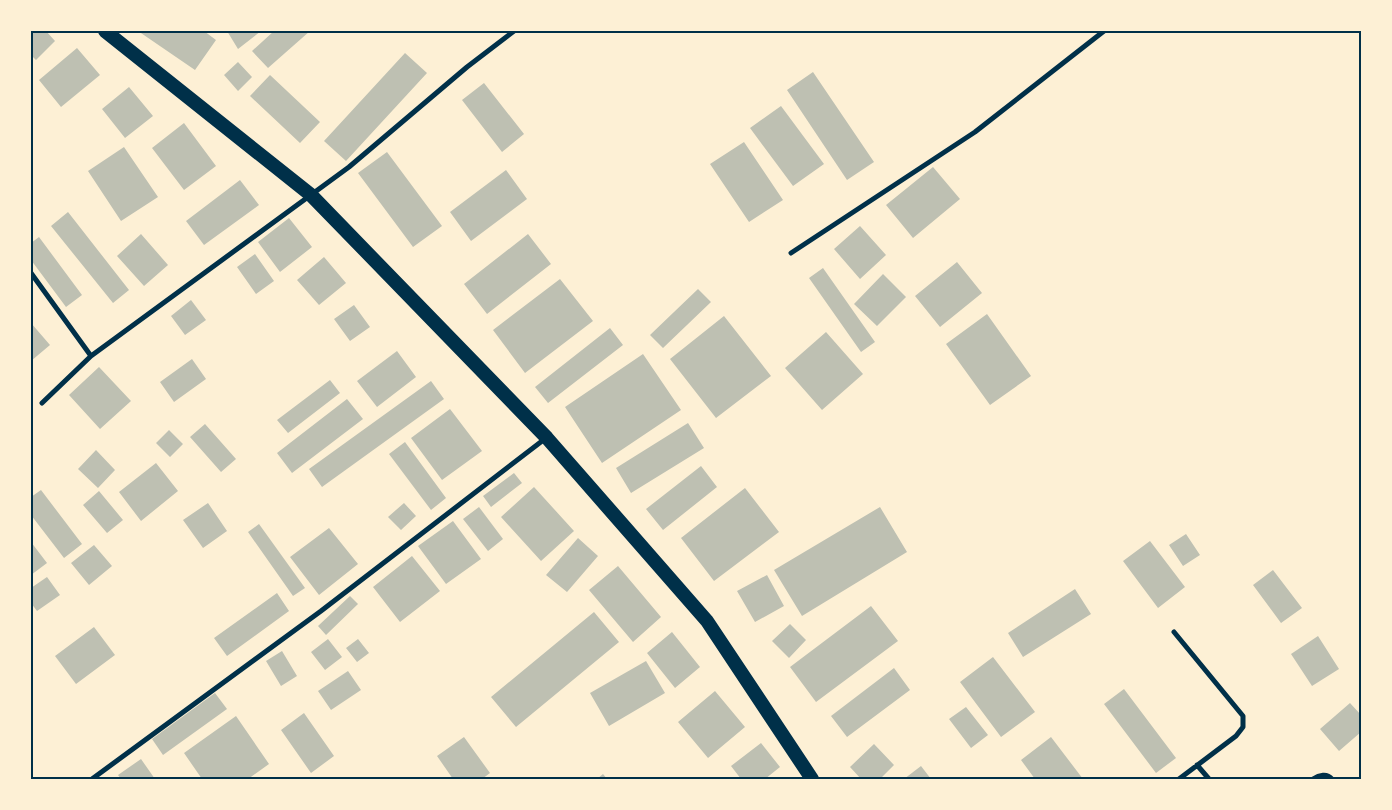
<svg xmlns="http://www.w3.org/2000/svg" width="1392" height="810" viewBox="0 0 1392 810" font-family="Cabin,sans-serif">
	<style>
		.building { fill: #bec0b2 }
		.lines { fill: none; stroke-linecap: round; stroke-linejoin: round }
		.minor { stroke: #003049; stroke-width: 5 }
		.trunk { stroke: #003049; stroke-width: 14 }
		.neatline { fill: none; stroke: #003049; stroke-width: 2 }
	</style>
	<rect width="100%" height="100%" fill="#fdf0d5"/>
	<!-- building -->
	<path class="building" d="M32 31H46L55 41 36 60 31 55Z
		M138 31H204L216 40 195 70Z
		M227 31H261L238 49Z
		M274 31H310L268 68 252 51Z
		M77 48 100 75 61 107 39 80Z
		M405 53 427 73 346 161 324 141Z
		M238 62 252 77 238 91 224 75Z
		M813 72 874 162 847 180 787 90Z
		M270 75 320 122 300 143 250 96Z
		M484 83 524 134 502 152 462 100Z
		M129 87 153 116 125 138 102 109Z
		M781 106 824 164 793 186 750 128Z
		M184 123 216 166 184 190 152 148Z
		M744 142 783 200 749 222 710 164Z
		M124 147 158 197 121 221 88 171Z
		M387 152 442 226 413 247 358 173Z
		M933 167 960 199 913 238 886 205Z
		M506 170 527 199 471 241 450 212Z
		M240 180 259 205 204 245 186 221Z
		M68 212 129 290 113 303 51 226Z
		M289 218 312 247 280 272 258 242Z
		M860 226 886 255 860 279 834 249Z
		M141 234 168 265 144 286 117 256Z
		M528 234 551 264 487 314 464 284Z
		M39 237 82 295 66 307 31 260V243Z
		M255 254 274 281 256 294 237 267Z
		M324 257 346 283 319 305 297 280Z
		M957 262 982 293 940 327 915 296Z
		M823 268 875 342 861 352 809 278Z
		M883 274 906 297 877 326 854 304Z
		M560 279 593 321 525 373 493 330Z
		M698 289 711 302 663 348 650 335Z
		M191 300 206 320 185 335 171 316Z
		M354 305 370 327 350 341 334 319Z
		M987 314 1031 376 990 405 946 344Z
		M724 316 771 376 716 418 670 359Z
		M31 323 50 345 31 361Z
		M610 328 623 345 548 403 535 387Z
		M826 332 863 374 822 410 785 368Z
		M397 351 416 377 377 407 357 381Z
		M643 354 681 410 602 463 565 407Z
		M192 359 206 379 174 402 160 382Z
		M99 367 131 401 100 429 69 395Z
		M330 380 340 393 288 433 277 420Z
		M431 381 444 399 322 487 309 469Z
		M347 399 363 419 292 473 277 453Z
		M450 409 482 451 442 480 411 438Z
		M688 423 704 448 631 493 616 468Z
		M205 424 236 459 221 472 190 437Z
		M169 430 183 444 170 457 156 443Z
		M405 442 446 498 431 510 389 454Z
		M96 450 115 470 98 488 78 469Z
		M156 463 178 491 141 521 119 492Z
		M701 466 717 487 663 530 646 509Z
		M514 473 522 483 491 507 483 496Z
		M534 487 574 531 541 561 501 517Z
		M745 488 779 532 714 581 681 538Z
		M41 490 82 544 64 558 31 515V497Z
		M99 491 123 520 107 533 83 505Z
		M208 503 227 531 203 548 183 520Z
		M404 503 416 516 401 530 388 517Z
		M479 507 503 539 488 551 463 519Z
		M880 507 907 552 802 616 774 570Z
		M453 521 481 559 446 584 418 546Z
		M259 524 305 588 293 596 248 532Z
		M329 528 358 564 319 595 290 557Z
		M1186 534 1200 555 1183 566 1169 545Z
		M578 538 598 556 567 592 546 575Z
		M1150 541 1185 587 1158 608 1123 561Z
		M31 542 47 563 31 575Z
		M94 545 112 566 89 585 71 563Z
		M412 556 440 591 400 622 373 587Z
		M618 566 661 617 633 642 589 590Z
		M1273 570 1302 608 1281 623 1253 585Z
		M767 575 784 606 755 622 737 591Z
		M47 577 60 595 37 611 31 603V588Z
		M1075 589 1091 614 1023 657 1008 633Z
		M277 593 289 611 227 656 214 638Z
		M350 596 358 604 326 635 318 626Z
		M871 606 898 641 816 702 790 667Z
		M594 612 619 642 516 727 491 697Z
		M790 624 806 640 789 658 772 641Z
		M94 627 115 655 76 684 55 656Z
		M672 632 700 667 675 688 647 653Z
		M1318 636 1339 669 1312 686 1291 654Z
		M328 639 342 657 325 670 311 652Z
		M358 639 369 653 357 662 346 648Z
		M282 651 297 676 281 686 266 661Z
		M993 657 1035 712 1001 737 960 682Z
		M646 661 665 693 609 726 590 693Z
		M894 668 910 690 847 737 831 716Z
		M348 671 361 690 331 710 318 691Z
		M1124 689 1176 758 1156 773 1104 704Z
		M715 691 745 727 708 758 678 722Z
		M215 693 227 709 163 755 152 739Z
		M1350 703 1361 715V732L1339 751 1320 729Z
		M966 707 988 735 971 748 949 719Z
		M304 713 334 756 311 773 281 730Z
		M236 716 269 764 248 779H202L184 753Z
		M464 737 490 773 482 779H453L437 756Z
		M1051 737 1083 779H1035L1021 760Z
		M761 743 780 767 765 779H741L731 766Z
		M874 744 894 765 880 779H861L850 767Z
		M141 759 155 779H121L118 775Z
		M921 766 931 779H904Z
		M603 774 607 779H597Z"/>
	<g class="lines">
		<!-- minor -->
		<path class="minor" d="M791 253 975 132 1104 31
			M31 273 91 356
			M42 403 91 356 349 167 467 67 514 31
			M1174 632 1243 716V727L1236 736 1179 779
			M1197 765 1209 779
			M92 779 321 611 546 438
			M1313 779C1319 775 1327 773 1332 779"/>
		<!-- trunk -->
		<path class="trunk" d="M105 31 311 195 547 438 707 621 812 779"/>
	</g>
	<!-- border -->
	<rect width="1392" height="810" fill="none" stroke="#fdf0d5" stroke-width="65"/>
	<rect x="32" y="32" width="1328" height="746" class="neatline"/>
</svg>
